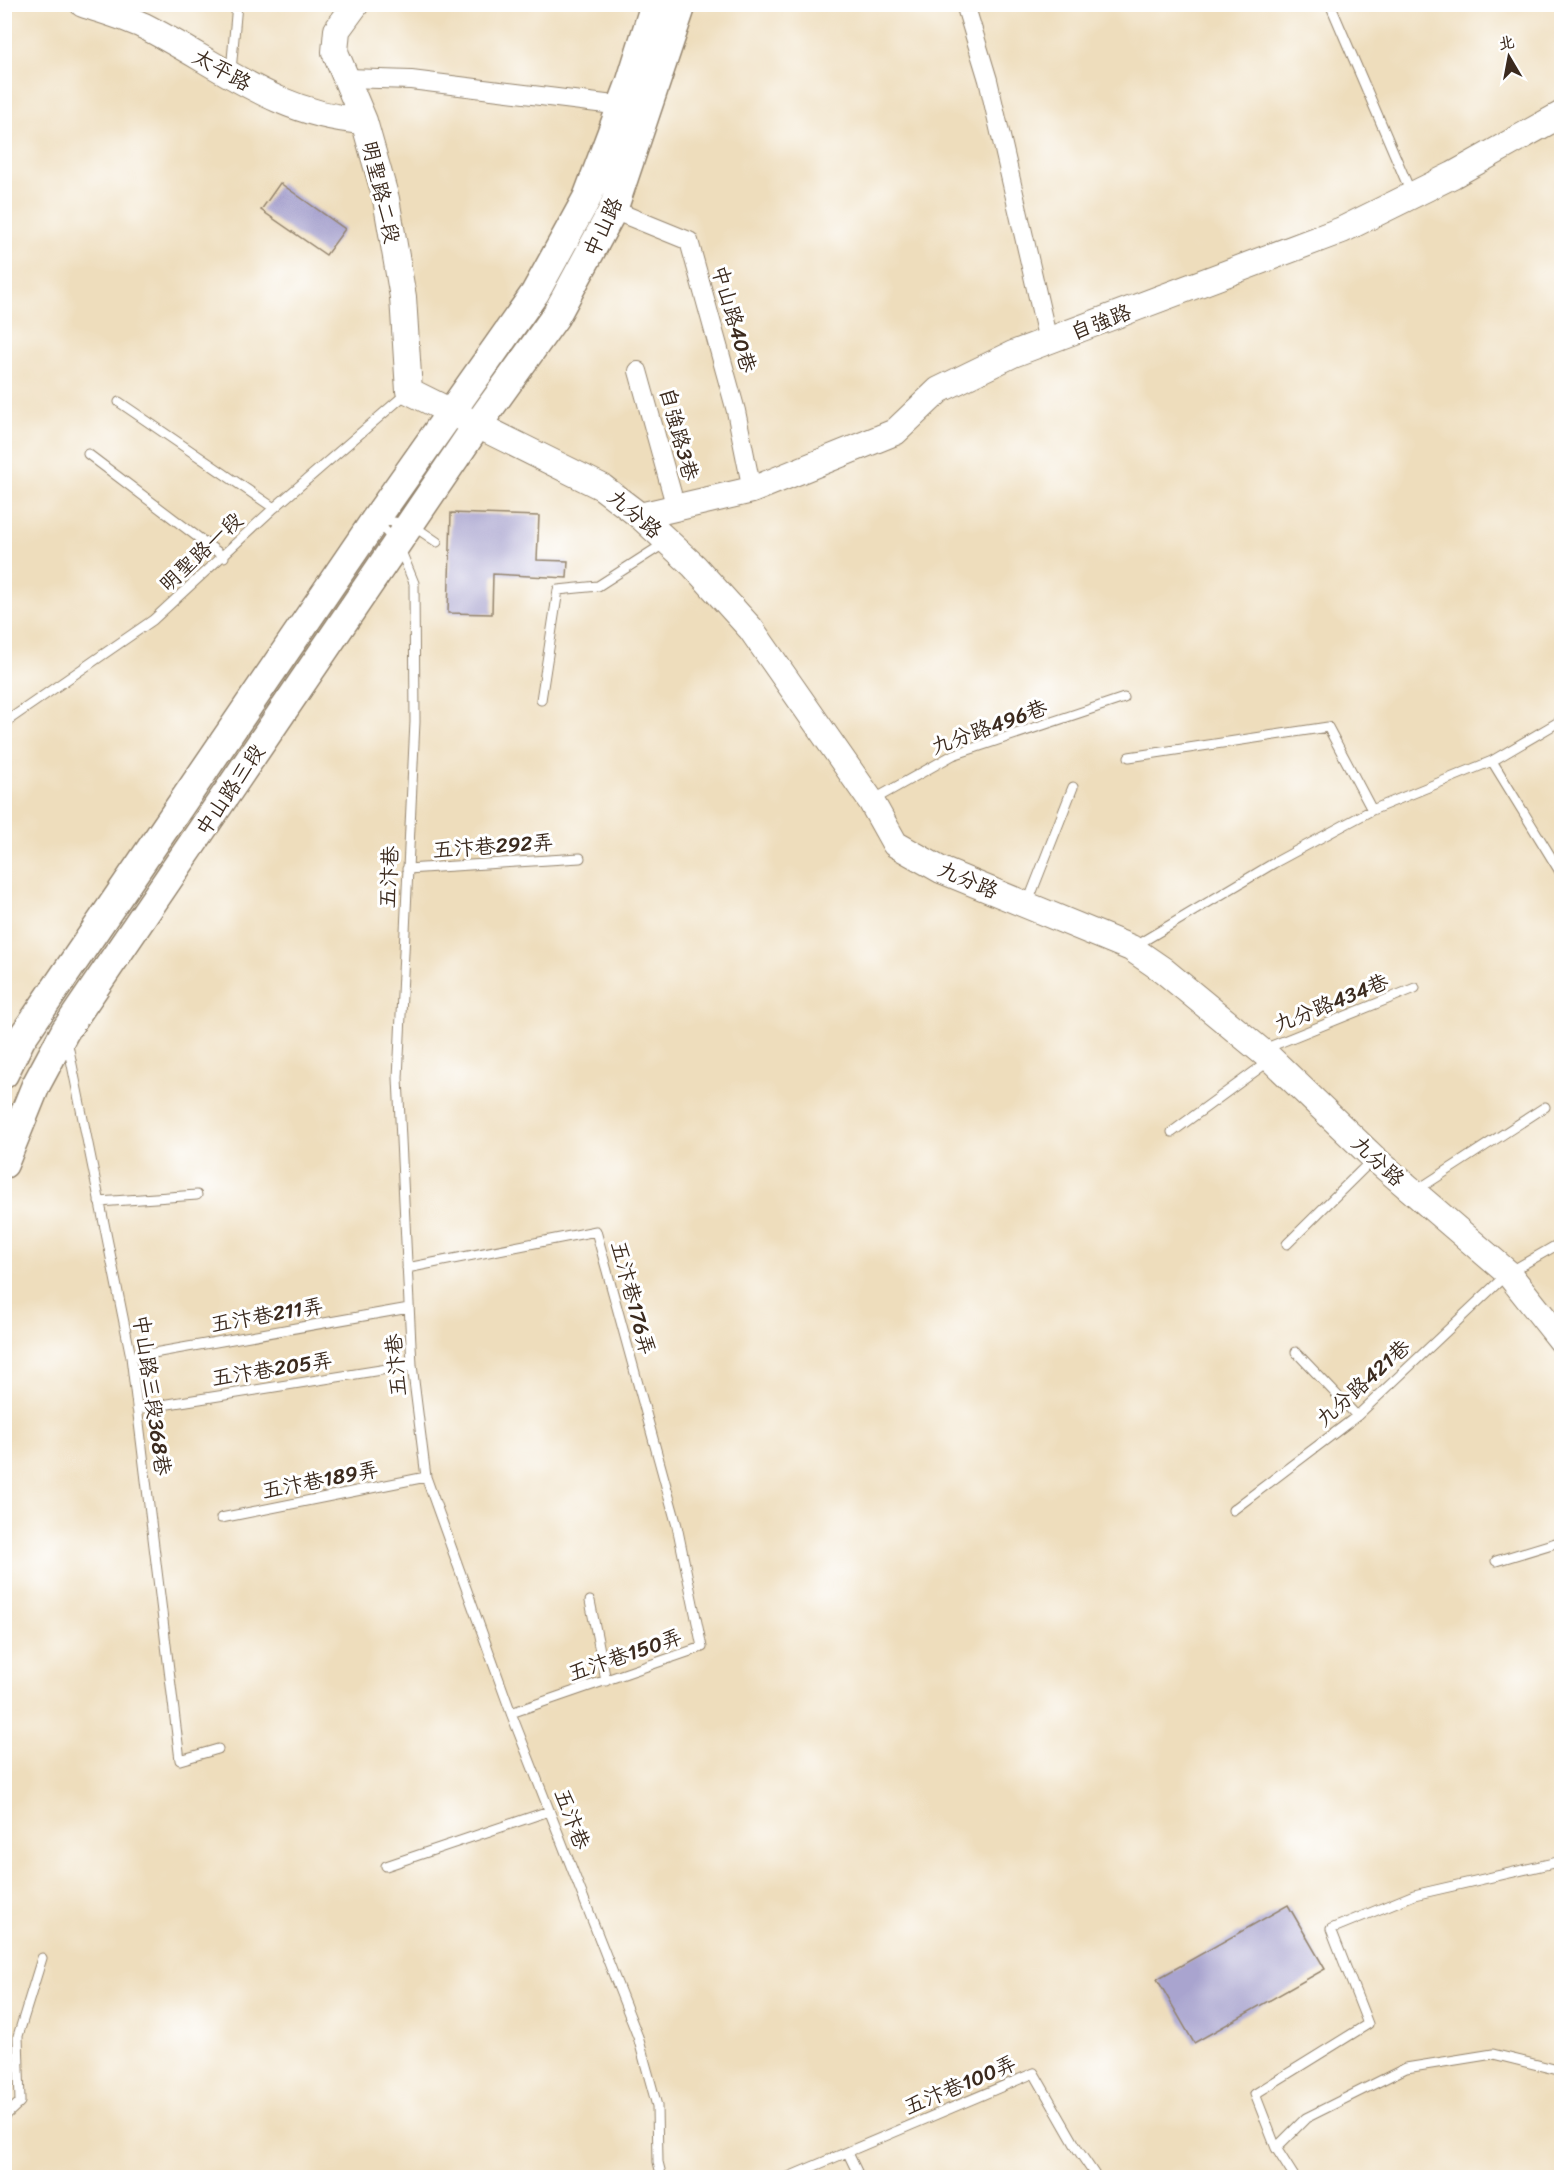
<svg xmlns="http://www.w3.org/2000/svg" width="1566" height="2182" viewBox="0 0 1566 2182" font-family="Sriracha,'LXGW WenKai TC',sans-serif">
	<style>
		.building { fill: #a9a4cf }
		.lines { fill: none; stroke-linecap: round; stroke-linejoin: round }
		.lane-casing { stroke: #94846d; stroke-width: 11 }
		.street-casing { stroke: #94846d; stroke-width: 20 }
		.secondary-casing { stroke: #94846d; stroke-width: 28 }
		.primary-casing { stroke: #94846d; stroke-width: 31 }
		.lane { stroke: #fff; stroke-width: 9 }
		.street { stroke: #fff; stroke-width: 18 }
		.secondary { stroke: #fff; stroke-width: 26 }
		.primary { stroke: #fff; stroke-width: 28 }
		.labels { text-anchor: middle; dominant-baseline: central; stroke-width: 6; stroke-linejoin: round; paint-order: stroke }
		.street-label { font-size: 21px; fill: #3b2a1e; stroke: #fff }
	</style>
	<rect width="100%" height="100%" fill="#fff"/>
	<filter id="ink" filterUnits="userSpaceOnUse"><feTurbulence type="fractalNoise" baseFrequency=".0167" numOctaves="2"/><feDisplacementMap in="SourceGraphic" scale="12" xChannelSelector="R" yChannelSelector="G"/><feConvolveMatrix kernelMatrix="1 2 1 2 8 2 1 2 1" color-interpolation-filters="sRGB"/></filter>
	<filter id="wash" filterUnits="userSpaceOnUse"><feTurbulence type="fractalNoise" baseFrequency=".008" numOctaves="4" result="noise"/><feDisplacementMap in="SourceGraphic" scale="24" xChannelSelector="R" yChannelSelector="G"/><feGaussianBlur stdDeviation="1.35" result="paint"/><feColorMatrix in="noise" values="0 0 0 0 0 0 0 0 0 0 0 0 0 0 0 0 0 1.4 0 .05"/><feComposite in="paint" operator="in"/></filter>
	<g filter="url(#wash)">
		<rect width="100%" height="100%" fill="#eeddbc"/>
		<g id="blocks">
			<!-- building -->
			<path class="building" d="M280 183 345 229 326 255 261 210Z
				M451 513 539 516 537 560 568 561 567 578 493 574 492 614 448 613Z
				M1288 1905 1325 1969 1194 2043 1157 1979Z"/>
		</g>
	</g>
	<g filter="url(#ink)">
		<use href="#blocks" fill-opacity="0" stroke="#94846d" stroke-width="1.5"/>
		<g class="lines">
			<!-- lane casing -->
			<g class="lane-casing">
				<path id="lane" d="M1330 4 1411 193
					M231 71 237 4
					M119 402 274 508
					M88 454 224 557
					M381 520 412 525 437 542
					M377 522 398 544 414 583 415 722 398 1078 412 1365 426 1477 511 1713 638 2037 657 2106 658 2162 662 2178
					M541 700 558 590 598 586 665 543
					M4 723 153 620 274 508 408 392
					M1129 757 1328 727 1372 810
					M1492 761 1562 875
					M873 800 953 755 1124 698
					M407 869 580 858
					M1028 902 1073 787
					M1135 946 1274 863 1372 810 1492 761 1562 720
					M67 1040 131 1357 180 1760 218 1749
					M1264 1049 1415 988
					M1172 1132 1269 1061
					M1414 1192 1545 1107
					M99 1202 197 1195
					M1287 1244 1373 1159
					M407 1268 596 1231 677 1526 702 1647 511 1713
					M1296 1352 1357 1416
					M131 1357 409 1308
					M137 1409 412 1365
					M1233 1510 1357 1416 1508 1273 1562 1242
					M221 1518 426 1477
					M1496 1561 1562 1541
					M590 1601 606 1681
					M386 1866 549 1811
					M4 2117 20 2102 18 2036 42 1958
					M1276 2148 1306 2118 1406 2068 1493 2054 1562 2071
					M848 2153 860 2178
					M786 2178 1034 2073 1078 2150 1097 2178
					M1295 2178 1276 2148 1255 2094 1368 2024 1331 1929 1414 1895 1562 1861"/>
			</g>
			<!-- street casing -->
			<g class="street-casing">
				<path id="street" d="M965 4 988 80 1048 341
					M347 78 411 80 622 106
					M613 210 689 241 736 411 752 490
					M638 371 676 508"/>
			</g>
			<!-- secondary casing -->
			<g class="secondary-casing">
				<path id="secondary" d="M83 4C103 11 125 17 144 26 219 64 277 115 364 121
					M356 4 337 30 335 52 364 121 386 199 403 297 409 391 602 487 640 516 694 566 751 629 871 801 895 844 941 870 1131 948 1163 970 1271 1059 1374 1158 1508 1273 1562 1341
					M640 516 752 490 895 432 939 390 1013 354 1342 230 1453 175 1562 114"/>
			</g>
			<!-- primary casing -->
			<g class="primary-casing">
				<path id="primary" d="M4 1074 21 1039 375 520 535 293 587 198 630 84 655 4
					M4 1164 36 1085 65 1031 476 427 555 317 613 210 682 4"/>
			</g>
			<!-- lane -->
			<use href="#lane" class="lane"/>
			<!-- street -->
			<use href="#street" class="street"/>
			<!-- secondary -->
			<use href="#secondary" class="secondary"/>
			<!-- primary -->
			<use href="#primary" class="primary"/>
		</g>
	</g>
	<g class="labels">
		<!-- street labels -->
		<g class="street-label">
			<text transform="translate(222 70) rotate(29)">太平路</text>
			<text transform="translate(381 192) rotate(77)">明聖路二段</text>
			<text transform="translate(603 227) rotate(-65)">中山路</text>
			<text transform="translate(734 319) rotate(74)">中山路40巷</text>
			<text transform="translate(1101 322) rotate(-21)">自強路</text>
			<text transform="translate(679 434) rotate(75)">自強路3巷</text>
			<text transform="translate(635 514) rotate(40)">九分路</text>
			<text transform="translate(201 552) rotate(-43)">明聖路一段</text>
			<text transform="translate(989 727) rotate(-20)">九分路496巷</text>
			<text transform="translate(230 790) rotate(-56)">中山路三段</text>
			<text transform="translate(493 846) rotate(-4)">五汴巷292弄</text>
			<text transform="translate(389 877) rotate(-87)">五汴巷</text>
			<text transform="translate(968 880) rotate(23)">九分路</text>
			<text transform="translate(1331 1003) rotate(-22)">九分路434巷</text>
			<text transform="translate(1378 1161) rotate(43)">九分路</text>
			<text transform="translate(633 1298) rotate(75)">五汴巷176弄</text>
			<text transform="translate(267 1315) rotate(-10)">五汴巷211弄</text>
			<text transform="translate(396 1365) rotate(-95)">五汴巷</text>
			<text transform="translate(272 1369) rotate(-9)">五汴巷205弄</text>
			<text transform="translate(1363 1383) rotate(-42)">九分路421巷</text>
			<text transform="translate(152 1395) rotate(82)">中山路三段368巷</text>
			<text transform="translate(320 1480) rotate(-11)">五汴巷189弄</text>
			<text transform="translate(625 1655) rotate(-19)">五汴巷150弄</text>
			<text transform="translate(572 1819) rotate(69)">五汴巷</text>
			<text transform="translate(960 2085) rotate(-23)">五汴巷100弄</text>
		</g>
	</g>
	<!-- margin -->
	<rect width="1566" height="2182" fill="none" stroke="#fff" stroke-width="24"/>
	<!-- north arrow -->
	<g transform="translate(1509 57) rotate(350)" stroke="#ffffff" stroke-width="4.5" paint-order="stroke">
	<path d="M0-4.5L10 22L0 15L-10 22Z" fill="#3b2a1e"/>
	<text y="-9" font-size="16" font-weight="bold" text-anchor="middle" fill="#3b2a1e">北</text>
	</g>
</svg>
